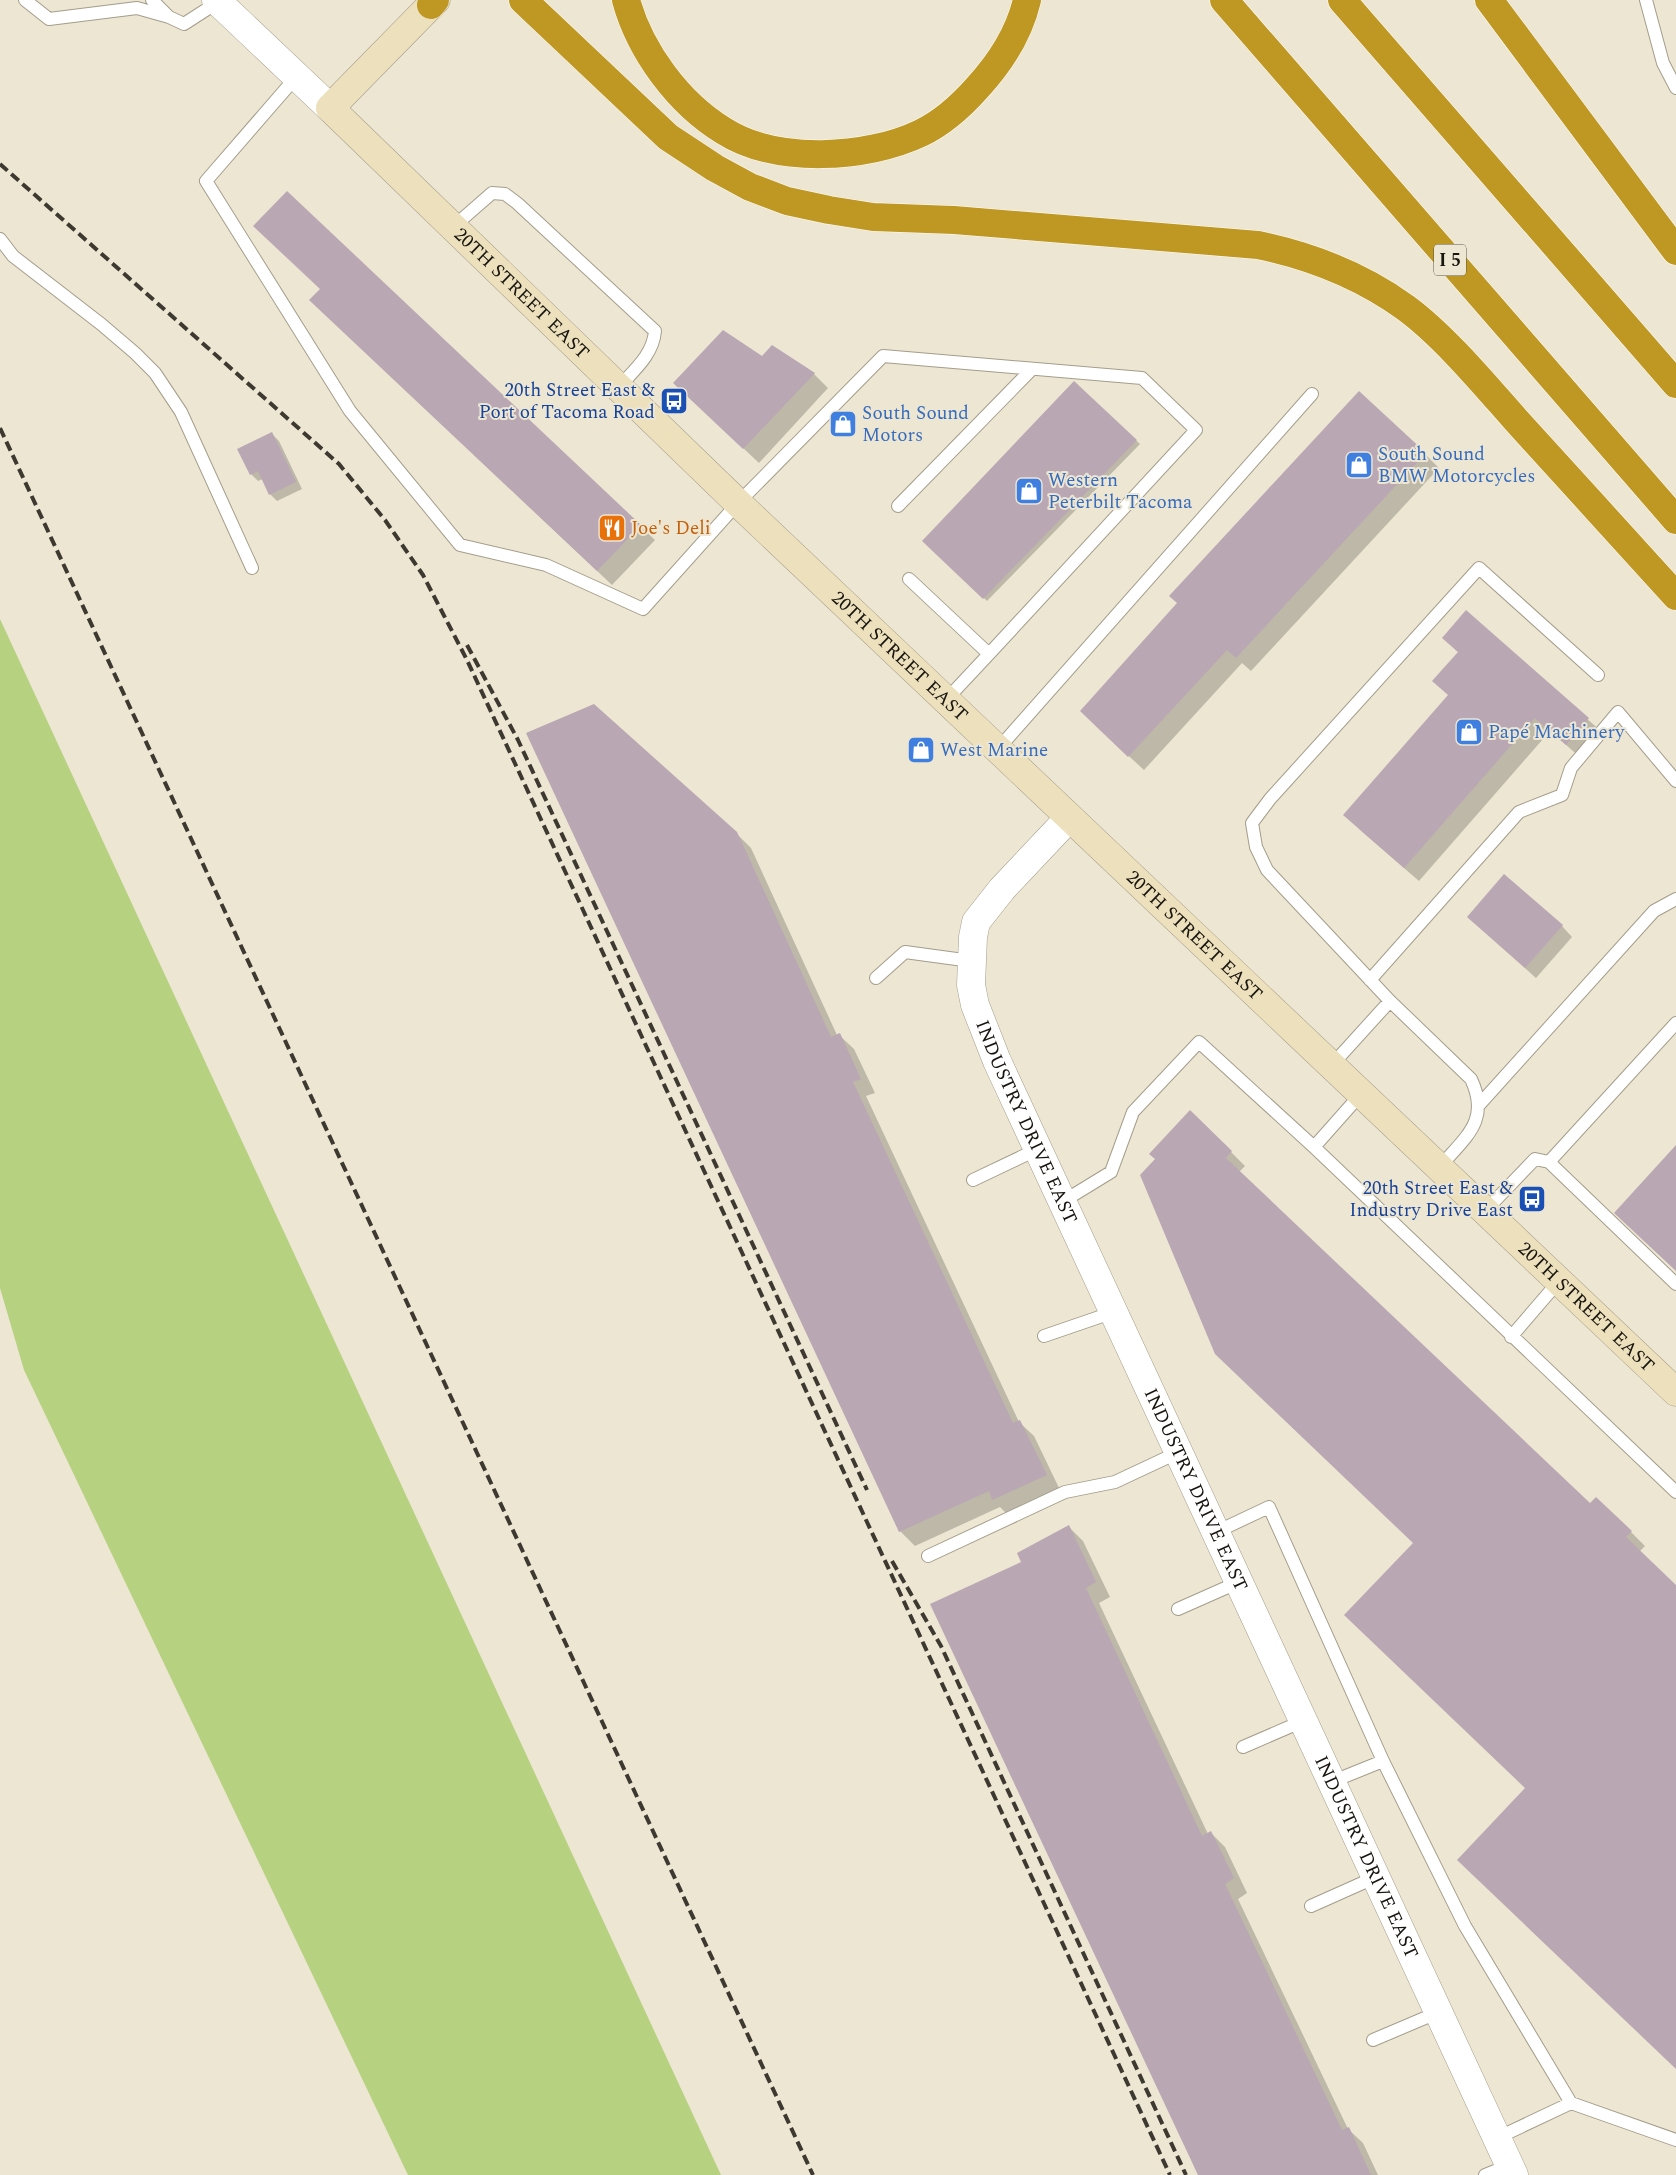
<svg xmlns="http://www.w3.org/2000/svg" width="1676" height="2175" viewBox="0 0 1676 2175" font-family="Spectral,serif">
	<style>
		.green { fill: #b6d180 }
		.shadow { fill: #0003 }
		.building { fill: #b9a7b3 }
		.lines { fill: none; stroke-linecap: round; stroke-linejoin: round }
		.service-casing { stroke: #a49d8b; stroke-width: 14 }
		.tertiary-casing { stroke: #a49d8b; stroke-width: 29 }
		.secondary-casing { stroke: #a49d8b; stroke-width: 29 }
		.motorway-casing { stroke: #fff; stroke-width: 29 }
		.service { stroke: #fff; stroke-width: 12 }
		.tertiary { stroke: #fff; stroke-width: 28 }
		.secondary { stroke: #ece0bd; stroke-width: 28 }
		.motorway { stroke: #be9822; stroke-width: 28 }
		.rail { stroke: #3d3931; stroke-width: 4; stroke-dasharray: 10 5; stroke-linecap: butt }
		.labels { text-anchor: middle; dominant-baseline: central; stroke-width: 4; stroke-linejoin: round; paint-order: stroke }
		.shield { fill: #ede6d3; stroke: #58544a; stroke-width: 1 }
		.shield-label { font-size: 18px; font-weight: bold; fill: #18150f }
		.street-label { font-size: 19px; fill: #18150f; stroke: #ede6d3 }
		.transit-label { font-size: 19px; fill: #164399; stroke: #ede6d3; text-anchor: end }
		.shop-label { font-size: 19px; fill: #366cbe; stroke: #ede6d3; text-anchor: start }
		.food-label { font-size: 19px; fill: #c56008; stroke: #ede6d3; text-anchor: start }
	</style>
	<rect width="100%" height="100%" fill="#ede6d3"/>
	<!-- green -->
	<path class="green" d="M0 619 721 2175H408L24 1370 0 1288Z"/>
	<!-- shadow -->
	<path class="shadow" d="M287 192 655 540 612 585 325 314 321 290Z
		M762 358 814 374 828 388 759 463 689 397Z
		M1074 383 1140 444 987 601 924 541Z
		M272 434 279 441 302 489 277 501 270 494 263 479 258 481 251 474Z
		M1425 454 1439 468 1251 671 1242 663 1144 770 1096 726Z
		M1466 612 1603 733 1581 758 1550 731 1419 881 1359 829 1449 696 1459 653 1444 638Z
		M736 833 751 848 837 1035H839L854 1049 875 1093 866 1096 1019 1422 1034 1436 1060 1490 1007 1514 1000 1507 915 1546 900 1531Z
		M1468 917 1562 926 1572 937 1536 978Z
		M1231 1152 1245 1166 1239 1172 1590 1505 1631 1532 1645 1546 1639 1552 1676 1587V2068L1527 1788 1414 1543 1141 1175Z
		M1069 1527 1083 1541 1110 1597 1099 1603 1208 1834 1211 1833 1225 1847 1247 1893 1238 1899 1348 2129 1363 2143 1378 2175H1199L1023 1563Z"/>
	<!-- building -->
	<path class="building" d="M287 191 641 525 597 571 309 300 320 289 253 226Z
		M723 330 762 356 772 345 815 373 743 449 673 383Z
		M1074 381 1137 440 983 599 922 541Z
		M1359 391 1426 453 1236 658 1227 650 1128 757 1080 711 1177 603 1169 596Z
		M272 432 296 482 269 495 258 471 250 475 237 449Z
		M1466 610 1589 718 1566 745 1535 718 1404 868 1343 815 1448 695 1432 681 1458 652 1442 638Z
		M594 704 737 832 831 1037 840 1033 861 1079 853 1082 1013 1423 1020 1420 1047 1475 992 1500 989 1491 899 1532 526 733Z
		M1504 874 1563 925 1525 968 1467 917Z
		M1190 1110 1232 1151 1226 1158 1590 1503 1596 1497 1632 1531 1626 1537 1676 1585V2069L1457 1860 1525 1788 1344 1615 1413 1543 1215 1354 1140 1175 1155 1159 1149 1154Z
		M1676 1145V1271L1614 1213Z
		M1069 1525 1096 1582 1086 1588 1202 1836 1211 1831 1234 1878 1225 1884 1342 2130 1349 2127 1371 2175H1198L930 1604 1021 1562 1017 1553Z"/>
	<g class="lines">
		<!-- service casing -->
		<g class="service-casing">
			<path id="service" d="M25 0 49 19 137 8 169 17
				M152 0 169 17 184 24 218 2
				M1646 0 1663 63 1676 88
				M297 76 206 181 350 411 460 545 546 565 643 609 738 503 883 356 1142 378 1196 430 989 654
				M453 227 492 193 505 194 517 203 655 331C653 355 634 370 619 387
				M0 239 13 256 101 324 135 353 155 373 181 412 252 568
				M898 506 1032 369
				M909 579 989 654 946 700
				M998 749 1312 394
				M876 978 905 952 971 961
				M1370 980 1519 812 1562 795 1571 768 1618 712 1676 781
				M1390 1001 1471 1079C1491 1121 1465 1137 1439 1168
				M1331 1066 1390 1001 1267 870 1256 847 1252 823 1270 799 1479 568 1598 675
				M1479 1105 1654 911 1676 899
				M1314 1147 1361 1094
				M1549 1162 1676 1023
				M973 1180 1038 1149
				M1062 1202 1111 1172 1133 1112 1199 1042 1314 1147 1676 1492
				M1485 1211 1535 1159 1549 1162 1676 1284
				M1044 1336 1114 1312
				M1511 1337 1559 1281
				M1216 1532 1269 1507 1383 1761
				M928 1556 1065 1492 1115 1482 1179 1452
				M1178 1609 1239 1582
				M1243 1747 1303 1721
				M1331 1782 1383 1761 1465 1926 1571 2103 1676 2140
				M1311 1906 1376 1877
				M1373 2040 1439 2012
				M1497 2138 1571 2103
				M1485 2175 1510 2165"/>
		</g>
		<!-- tertiary casing -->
		<g class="tertiary-casing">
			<g id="tertiary">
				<path d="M216 0 330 108"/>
				<path id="s1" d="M1069 818 1002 889 976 922 973 937 971 985 975 1005 997 1061 1514 2175"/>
			</g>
		</g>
		<!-- secondary casing -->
		<g class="secondary-casing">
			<g id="secondary">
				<path id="s2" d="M436 0 330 108 738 503 1676 1392"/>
			</g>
		</g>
		<!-- motorway casing -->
		<g class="motorway-casing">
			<path id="motorway" d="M523 0 668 137 715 168 750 187 787 201 829 210 873 217 954 220 1258 245C1311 256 1362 276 1406 308 1444 336 1484 384 1515 419 1569 478 1622 537 1676 596
				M626 0C640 51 678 103 724 131 776 164 867 159 921 133 944 122 961 106 977 88 1001 62 1019 34 1027 0
				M1224 0 1676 520
				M1342 0 1676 384
				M1489 0 1676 251
				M431 5 435 0"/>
		</g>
		<!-- service -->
		<use href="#service" class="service"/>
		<!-- tertiary -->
		<use href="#tertiary" class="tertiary"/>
		<!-- secondary -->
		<use href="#secondary" class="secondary"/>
		<!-- motorway -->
		<use href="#motorway" class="motorway"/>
		<!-- rail -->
		<path class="rail" d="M0 164 339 464 385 520 423 575 467 660 1170 2175
			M0 428 813 2175
			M467 645 518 740 867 1490
			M892 1561 941 1646 1186 2175"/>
	</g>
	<!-- icons -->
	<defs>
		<g id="bus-square" transform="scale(1.4375)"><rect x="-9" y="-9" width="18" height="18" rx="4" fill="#1a4fb4" stroke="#ede6d3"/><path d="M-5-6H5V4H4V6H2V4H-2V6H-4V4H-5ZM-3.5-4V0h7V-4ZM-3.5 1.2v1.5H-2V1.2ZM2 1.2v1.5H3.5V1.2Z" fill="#fff"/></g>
		<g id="shop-square" transform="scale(1.4375)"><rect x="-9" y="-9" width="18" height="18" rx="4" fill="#3f7fe0" stroke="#ede6d3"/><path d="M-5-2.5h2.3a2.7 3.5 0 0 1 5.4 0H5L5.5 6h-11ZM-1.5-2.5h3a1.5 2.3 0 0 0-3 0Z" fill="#fff"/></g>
		<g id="restaurant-square" transform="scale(1.4375)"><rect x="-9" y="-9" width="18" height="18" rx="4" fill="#e8710a" stroke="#ede6d3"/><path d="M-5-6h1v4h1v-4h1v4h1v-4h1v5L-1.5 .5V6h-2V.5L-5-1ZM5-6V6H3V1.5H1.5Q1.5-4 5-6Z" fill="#fff"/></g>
	</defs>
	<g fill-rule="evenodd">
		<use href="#bus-square" x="674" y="401"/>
		<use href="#shop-square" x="843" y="424"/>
		<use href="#shop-square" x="1359" y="465"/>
		<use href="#shop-square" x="1029" y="491"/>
		<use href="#restaurant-square" x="612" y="528"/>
		<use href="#shop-square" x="1469" y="732"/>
		<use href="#shop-square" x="921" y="750"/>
		<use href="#bus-square" x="1532" y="1199"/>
	</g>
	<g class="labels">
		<!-- shield labels -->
		<rect class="shield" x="1434" y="244.5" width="32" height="31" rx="4"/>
		<g class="shield-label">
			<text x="1450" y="260">I 5</text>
		</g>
		<!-- street labels -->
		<g class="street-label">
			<text stroke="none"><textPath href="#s2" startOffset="418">20TH STREET EAST</textPath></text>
			<text stroke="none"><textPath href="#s2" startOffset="942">20TH STREET EAST</textPath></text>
			<text stroke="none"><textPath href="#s2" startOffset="1348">20TH STREET EAST</textPath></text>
			<text stroke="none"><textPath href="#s1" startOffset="351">INDUSTRY DRIVE EAST</textPath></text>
			<text stroke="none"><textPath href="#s2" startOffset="1888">20TH STREET EAST</textPath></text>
			<text stroke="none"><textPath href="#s1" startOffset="756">INDUSTRY DRIVE EAST</textPath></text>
			<text stroke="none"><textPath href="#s1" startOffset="1161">INDUSTRY DRIVE EAST</textPath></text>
		</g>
		<!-- transit labels -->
		<g class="transit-label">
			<text x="655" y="390">20th Street East &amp;<tspan x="655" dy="22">Port of Tacoma Road</tspan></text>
			<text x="1513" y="1188">20th Street East &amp;<tspan x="1513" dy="22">Industry Drive East</tspan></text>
		</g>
		<!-- shop labels -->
		<g class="shop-label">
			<text x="862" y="413">South Sound<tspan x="862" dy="22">Motors</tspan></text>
			<text x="1378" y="454">South Sound<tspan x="1378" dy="22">BMW Motorcycles</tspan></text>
			<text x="1048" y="480">Western<tspan x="1048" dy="22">Peterbilt Tacoma</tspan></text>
			<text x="1488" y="732">Papé Machinery</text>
			<text x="940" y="750">West Marine</text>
		</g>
		<!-- food labels -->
		<g class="food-label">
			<text x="631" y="528">Joe's Deli</text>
		</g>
	</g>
</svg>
